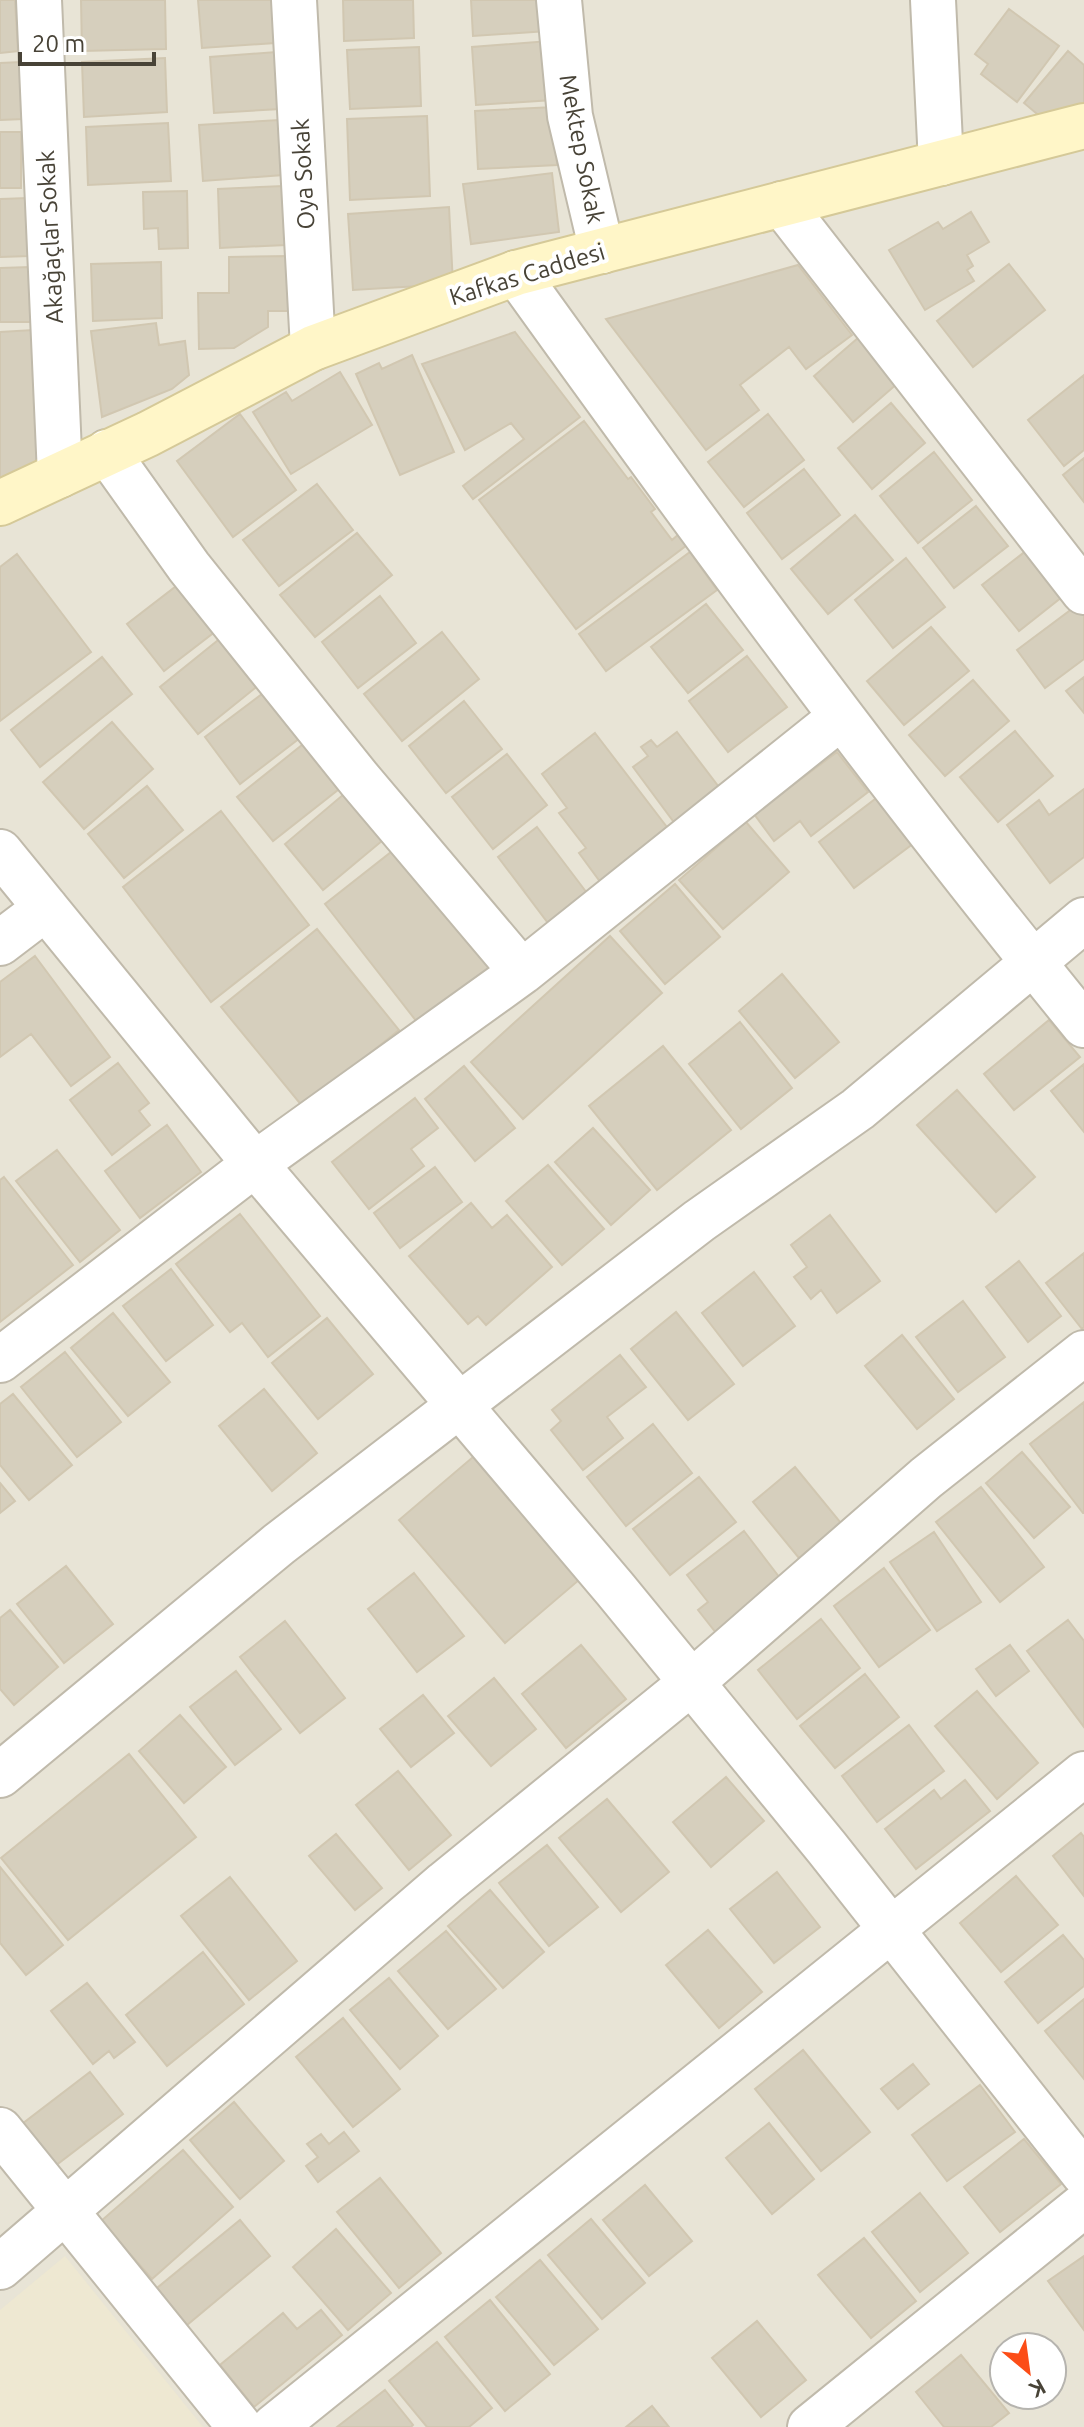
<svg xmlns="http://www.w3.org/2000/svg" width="1084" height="2427" viewBox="0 0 1084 2427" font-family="Ubuntu,sans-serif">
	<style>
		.residential { fill: #e8e4d6; fill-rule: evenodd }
		.education { fill: #eee8d2 }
		.building { fill: #d6cfbd; stroke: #d1c7b1; stroke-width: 2 }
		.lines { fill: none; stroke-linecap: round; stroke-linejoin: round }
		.street-casing { stroke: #c0baab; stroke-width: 48 }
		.secondary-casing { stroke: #d5c998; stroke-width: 48 }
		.street { stroke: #fff; stroke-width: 44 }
		.secondary { stroke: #fff6c8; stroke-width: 44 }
		.labels { text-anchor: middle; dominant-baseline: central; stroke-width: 8; stroke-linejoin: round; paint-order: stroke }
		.street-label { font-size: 24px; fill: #484337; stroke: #fff }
	</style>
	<rect width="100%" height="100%" fill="#f4f2e8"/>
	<!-- residential -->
	<path class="residential" d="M0 0H1084V2427H0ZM1004 2347H1052V2395H1004Z"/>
	<!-- education -->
	<path class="education" d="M65 2256 203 2427H0V2310Z"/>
	<!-- building -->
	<path class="building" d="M0 0H15L18 51 0 53Z
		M81 0H165L166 49 82 51Z
		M198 0H272L275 43 202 48Z
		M343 0H413L414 38 344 41Z
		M471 0H545L547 31 473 36Z
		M1009 9 1059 46 1017 102 981 74 988 64 975 54Z
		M549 41 553 100 476 105 472 47Z
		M419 47 421 106 350 109 347 50Z
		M1068 51 1084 65V118L1055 129 1024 103Z
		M276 52 280 109 214 113 210 57Z
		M165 58 167 112 84 117 82 62Z
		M21 62 23 119 0 120V63Z
		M554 107 557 165 478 169 475 111Z
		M427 116 430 196 350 200 347 119Z
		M279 120 283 175 203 181 199 125Z
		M168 123 171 181 88 185 86 127Z
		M0 132H21V188H0Z
		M552 173 559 232 471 244 463 184Z
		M283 186 286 245 220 248 218 189Z
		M187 191 188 248 159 249 158 228 144 229 143 192Z
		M28 198 29 256 0 257V199Z
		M449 207 453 284 353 290 348 214Z
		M971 212 989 242 967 255 973 266 967 270 974 281 925 310 889 250 938 222 943 229Z
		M289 256 290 311H268V327L234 348 199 349 198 293H229V257Z
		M161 262 162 318 93 321 91 264Z
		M1009 264 1045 310 973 367 937 321Z
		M798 265 852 335 806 369 789 347 740 385 759 410 706 450 606 319Z
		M30 267 31 322H0V268Z
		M156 323 159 345 185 341 189 375 172 389 102 417 91 331Z
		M33 330 40 463 0 480V332Z
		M515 332 580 417 473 499 463 486 524 439 511 423 465 450 422 364Z
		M858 338 898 383 853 422 814 376Z
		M412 355 454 452 400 475 356 374 379 363 382 369Z
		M340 372 372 425 291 474 253 412 286 392 292 401Z
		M1084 375V450L1064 466 1028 420Z
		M891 403 925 443 872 489 838 448Z
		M240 414 296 490 233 537 177 461Z
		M768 414 804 460 744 507 708 462Z
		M584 421 628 479 631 477 655 509 651 512 672 540 679 534 687 545 576 629 479 500Z
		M934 452 972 500 918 543 880 496Z
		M1084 458V502L1063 475Z
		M804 469 840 515 782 559 747 513Z
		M317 484 353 530 279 586 243 540Z
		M976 506 1008 546 954 588 923 548Z
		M855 515 893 560 828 614 791 569Z
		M357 533 392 575 315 637 280 595Z
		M1031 547 1067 593 1019 631 982 585Z
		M690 552 717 590 606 671 579 634Z
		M17 554 91 652 0 721V567Z
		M906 558 945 607 893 648 855 600Z
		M188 577 225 624 164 671 127 624Z
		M380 596 416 643 358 688 322 642Z
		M1080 603 1084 608V659L1045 688 1017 650Z
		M706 604 743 650 688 693 651 647Z
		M931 627 969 671 904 725 867 681Z
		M442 632 479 679 402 741 364 694Z
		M227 633 265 680 198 734 160 687Z
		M747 656 787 707 728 752 689 701Z
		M102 657 132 694 40 767 11 730Z
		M1084 677V713L1066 691Z
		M973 680 1009 721 945 776 909 735Z
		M274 685 309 731 240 784 205 737Z
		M464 701 502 749 446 793 409 746Z
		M112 722 153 769 84 829 43 782Z
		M1015 731 1053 776 998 822 960 777Z
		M677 732 725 795 679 829 633 767 648 756 641 747 651 740 657 747Z
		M595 733 673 835 604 887 579 853 586 848 559 813 567 808 542 774Z
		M312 737 348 782 273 841 237 797Z
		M837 752 868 792 811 836 800 821 774 841 754 814Z
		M507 754 547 805 493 849 452 797Z
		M147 786 183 830 124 878 88 834Z
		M1084 789V857L1050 883 1007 825 1039 800 1049 815Z
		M883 793 918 840 854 888 819 842Z
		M344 794 389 835 323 890 285 844Z
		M221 811 309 925 211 1002 123 887Z
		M746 822 789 872 723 929 679 880Z
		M537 827 590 897 551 927 498 857Z
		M400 845 499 971 424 1031 325 904Z
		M675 884 720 937 665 984 620 931Z
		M317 929 399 1030 303 1107 221 1007Z
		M610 936 662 993 523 1119 471 1062Z
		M35 956 110 1057 71 1086 31 1034 0 1057V982Z
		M782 974 839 1042 795 1078 739 1011Z
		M1049 1020 1080 1057 1014 1110 984 1074Z
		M740 1022 792 1088 741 1129 689 1064Z
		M663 1046 731 1130 657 1190 589 1106Z
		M118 1063 149 1103 139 1111 150 1125 112 1155 70 1100Z
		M1084 1064V1132L1051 1091Z
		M464 1066 515 1128 475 1161 425 1099Z
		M957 1090 1035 1177 996 1212 917 1125Z
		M415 1098 438 1128 411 1149 424 1166 369 1209 332 1162Z
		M167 1125 201 1172 140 1218 105 1171Z
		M593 1128 650 1190 611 1225 555 1162Z
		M57 1150 120 1230 80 1262 16 1181Z
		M548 1165 604 1229 562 1265 506 1201Z
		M435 1167 462 1202 400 1248 374 1213Z
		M4 1177 73 1265 0 1322V1180Z
		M471 1203 492 1228 507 1215 552 1267 486 1325 478 1316 468 1324 409 1256Z
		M240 1214 320 1316 268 1357 242 1323 230 1332 176 1264Z
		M830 1215 880 1281 837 1313 821 1290 811 1299 794 1277 807 1267 791 1245Z
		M1084 1253V1327L1082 1329 1046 1283Z
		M1019 1261 1061 1316 1028 1342 986 1287Z
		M171 1269 213 1325 166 1361 123 1306Z
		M754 1272 795 1326 743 1366 702 1313Z
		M963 1301 1005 1357 958 1392 916 1337Z
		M676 1312 734 1384 688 1420 631 1349Z
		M113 1313 170 1382 128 1416 71 1348Z
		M327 1318 373 1374 318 1419 272 1363Z
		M902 1335 954 1399 917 1429 865 1366Z
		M65 1352 121 1422 77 1457 21 1387Z
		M620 1355 646 1387 607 1417 623 1438 583 1470 551 1430 561 1421 552 1410Z
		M264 1389 317 1453 272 1491 219 1426Z
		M13 1394 72 1465 29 1500 0 1465V1404Z
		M1084 1402V1513H1083L1030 1444Z
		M653 1424 692 1473 626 1526 587 1477Z
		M1022 1452 1070 1507 1034 1538 986 1483Z
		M473 1457 482 1466 488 1460 586 1574 505 1643 399 1520Z
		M795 1467 841 1523 799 1558 753 1502Z
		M699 1477 736 1522 670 1575 633 1529Z
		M0 1483 15 1501 0 1513Z
		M981 1487 1044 1567 1000 1602 936 1522Z
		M744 1531 783 1582 717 1634 698 1610 708 1602 687 1575Z
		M934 1532 981 1602 937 1631 890 1562Z
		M66 1566 113 1624 64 1663 17 1604Z
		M884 1568 930 1630 879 1667 834 1606Z
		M414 1573 464 1636 417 1672 368 1609Z
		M10 1610 58 1667 14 1705 0 1689V1618Z
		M821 1619 860 1668 797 1719 758 1670Z
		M1068 1620 1084 1641V1727L1027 1651Z
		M285 1621 345 1698 300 1733 240 1657Z
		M581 1645 626 1699 566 1748 522 1694Z
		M1010 1645 1029 1671 996 1696 976 1669Z
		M236 1671 281 1729 235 1765 190 1707Z
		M865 1674 899 1717 835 1768 800 1726Z
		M494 1678 536 1729 491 1766 448 1716Z
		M977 1691 1038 1763 997 1799 935 1726Z
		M423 1695 454 1733 411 1767 380 1729Z
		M180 1715 226 1767 184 1803 139 1751Z
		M909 1725 944 1771 877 1822 842 1776Z
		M129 1754 196 1837 68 1940 1 1858Z
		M398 1771 451 1835 409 1870 356 1805Z
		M726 1777 764 1821 711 1867 673 1822Z
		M965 1780 990 1811 916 1869 885 1829 934 1790 941 1799Z
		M607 1799 669 1872 621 1912 559 1838Z
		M1081 1833 1084 1837V1896L1053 1856Z
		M336 1834 382 1888 355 1910 309 1856Z
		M547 1845 598 1907 549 1946 499 1883Z
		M0 1867 63 1945 26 1975 0 1943Z
		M777 1872 820 1927 774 1963 730 1909Z
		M1016 1876 1058 1925 1001 1972 960 1923Z
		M230 1877 297 1961 249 2000 181 1916Z
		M490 1890 544 1952 503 1988 448 1926Z
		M708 1930 762 1992 719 2028 666 1965Z
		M446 1931 496 1989 448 2029 398 1971Z
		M1063 1935 1084 1960V1986L1038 2023 1005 1982Z
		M203 1952 244 2004 167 2066 126 2015Z
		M389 1978 438 2036 400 2069 350 2010Z
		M87 1983 135 2042 114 2058 109 2051 93 2064 51 2011Z
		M1084 1999V2079L1045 2031Z
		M343 2018 400 2089 353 2127 296 2057Z
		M803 2050 870 2132 821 2171 755 2089Z
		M913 2064 929 2084 898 2109 881 2089Z
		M90 2072 123 2114 55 2166 22 2124Z
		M980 2085 1015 2132 947 2181 912 2135Z
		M234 2102 284 2161 240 2199 190 2140Z
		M769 2123 814 2179 772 2214 726 2158Z
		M344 2132 359 2151 318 2182 306 2166 318 2157 307 2144 321 2134 329 2144Z
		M1024 2139 1061 2184 1000 2232 964 2187Z
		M183 2150 233 2207 152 2279 101 2221Z
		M380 2178 441 2253 399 2288 337 2212Z
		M645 2185 692 2241 649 2276 603 2220Z
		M920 2193 968 2253 920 2292 872 2232Z
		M591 2219 645 2283 602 2319 548 2255Z
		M240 2220 270 2256 187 2325 157 2288Z
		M336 2229 391 2293 348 2330 293 2267Z
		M864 2238 916 2301 871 2338 818 2275Z
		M1084 2256V2330L1048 2281Z
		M540 2260 598 2329 554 2365 496 2297Z
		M490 2300 550 2374 505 2411 445 2337Z
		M321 2310 342 2335 254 2407 220 2365 283 2313 297 2329Z
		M757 2321 806 2380 761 2417 712 2358Z
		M437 2342 492 2408 469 2427H427L389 2381Z
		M961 2355 1009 2413 991 2427H944L916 2392Z
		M385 2390 413 2425 411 2427H337Z
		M652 2406 669 2427H626Z"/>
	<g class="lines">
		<!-- street casing -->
		<g class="street-casing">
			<path id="street" d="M39 0 60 475
				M294 0 313 348
				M559 0 570 116 602 251
				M933 0 941 163
				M782 204 1084 592
				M516 273C699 528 885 782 1084 1025
				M107 452 189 567 359 779 522 972
				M0 852 255 1164 615 1589 827 1848 1084 2174
				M0 943 46 908
				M0 1360 255 1164 522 972 841 717
				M0 1775 279 1544 699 1221 858 1109 1084 920
				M0 2130 240 2427
				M0 2267 445 1883 691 1683 926 1478 1084 1353
				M274 2427 1084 1774
				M810 2427 1084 2205"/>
		</g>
		<!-- secondary casing -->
		<g class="secondary-casing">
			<path id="secondary" d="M0 503 148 434 313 348 516 273 1084 126"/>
		</g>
		<!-- street -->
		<use href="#street" class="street"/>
		<!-- secondary -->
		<use href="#secondary" class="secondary"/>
	</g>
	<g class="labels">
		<!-- street labels -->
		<g class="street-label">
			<text transform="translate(582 149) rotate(79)">Mektep Sokak</text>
			<text transform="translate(303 174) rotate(-93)">Oya Sokak</text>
			<text transform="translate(50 237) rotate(-93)">Akağaçlar Sokak</text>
			<text transform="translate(527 274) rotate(-17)">Kafkas Caddesi</text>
		</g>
	</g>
	<!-- north arrow -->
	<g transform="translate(1028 2371) rotate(151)"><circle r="38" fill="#ffffff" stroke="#b6b4af" stroke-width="2"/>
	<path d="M0-6L14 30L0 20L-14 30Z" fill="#fc4d17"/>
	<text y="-12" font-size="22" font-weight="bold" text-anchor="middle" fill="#484337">K</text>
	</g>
	<!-- scale -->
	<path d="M20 52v12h134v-12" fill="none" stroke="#484337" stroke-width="4"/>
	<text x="32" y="52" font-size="24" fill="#484337" stroke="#ffffff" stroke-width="6" paint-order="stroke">20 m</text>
</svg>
